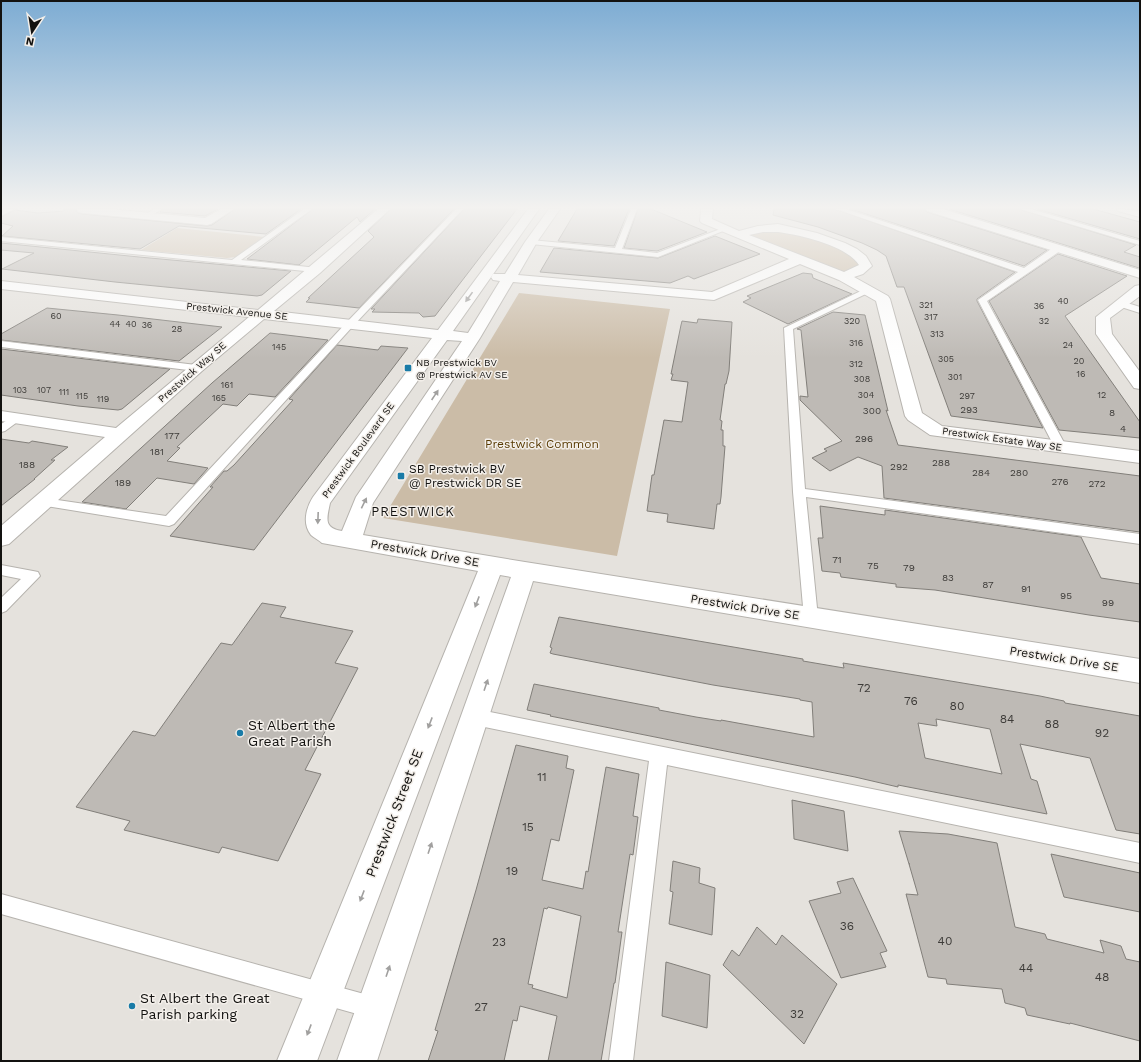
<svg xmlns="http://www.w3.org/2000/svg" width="1141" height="1062" viewBox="0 0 1141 1062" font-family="'Work Sans',sans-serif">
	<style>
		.green { fill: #cbbca7 }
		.building { fill: #bebab5; stroke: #827f7a; fill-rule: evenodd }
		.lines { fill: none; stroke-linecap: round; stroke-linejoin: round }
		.service-casing { stroke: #b6b3ae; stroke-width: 2 }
		.minor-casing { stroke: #b6b3ae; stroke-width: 2 }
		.tertiary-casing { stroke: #b6b3ae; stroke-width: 2 }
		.service { fill: #fff; fill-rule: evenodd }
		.minor { fill: #fff; fill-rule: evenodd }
		.tertiary { fill: #fff; fill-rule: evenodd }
		.oneway { fill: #a1a09f }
		.poi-dot { fill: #197ba7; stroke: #f3efea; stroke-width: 1.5 }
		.labels { text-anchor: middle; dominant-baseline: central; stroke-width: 3; stroke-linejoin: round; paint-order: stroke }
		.far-number-label { font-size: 9px; fill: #3e3c39 }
		.far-street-label { font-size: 10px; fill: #131210; stroke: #f3efea }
		.far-poi-label { font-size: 10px; fill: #131210; stroke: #f3efea; text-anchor: start }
		.number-label { font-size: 10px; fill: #3e3c39 }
		.park-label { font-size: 12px; fill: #583a02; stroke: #f3efea }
		.poi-label { font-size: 12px; fill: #131210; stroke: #f3efea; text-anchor: start }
		.street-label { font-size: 12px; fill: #131210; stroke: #f3efea }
		.near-number-label { font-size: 12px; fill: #3e3c39 }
		.neighbourhood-label { font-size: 13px; letter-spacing: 1px; fill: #131210; stroke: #f3efea }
		.near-poi-label { font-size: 14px; fill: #131210; stroke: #f3efea; text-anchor: start }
		.near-street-label { font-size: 14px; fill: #131210; stroke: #f3efea }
	</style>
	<rect width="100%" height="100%" fill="#e5e2dd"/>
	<!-- green -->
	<path class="green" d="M177 228 265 237 236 257 227 258 141 250Z
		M778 228 851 250 866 266 844 277 740 235Z
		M519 293 670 309 617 556 383 518Z"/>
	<!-- building -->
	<path class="building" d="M64 209H76L78 213 82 214 207 226 212 225 235 209H301L266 234 179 226 140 249 2 236 13 226 1 223V217L15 210 38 213 64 211Z
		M163 209H218L205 216 160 212Z
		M313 209H375L360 222 357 217 299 265 247 259Z
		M391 209H454L359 308 306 302 310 298H308L374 237 368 231Z
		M464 209H517L435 316 423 317 419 313 372 312 375 309H371Z
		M577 209H629L614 246 558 241Z
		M638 209H651L707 232 657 251 624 248Z
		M774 209H835L1015 272 977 299V301L1043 428 951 416 904 287H897L886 256 877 250 862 243 818 227 773 215Z
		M851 209H925L927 212 1047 250 1024 266Z
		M949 209H1019L1136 245 1124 252 1140 257V267L1139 268Z
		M1037 209H1093L1140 222V239Z
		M715 236 760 254 694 279 688 276 670 283 540 272 554 248 658 258Z
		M1 243 139 257 291 271 262 295 257 296 115 282 2 269 34 253 1 250Z
		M1058 254 1127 276 1065 316 1140 422V438L1059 430 989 301Z
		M803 273 812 274 813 278 852 294 788 324 743 302 751 298 747 296Z
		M47 308 118 315 222 327 179 361 1 340V334Z
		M833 312 865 315 888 411 886 410 898 445 1140 476V532L884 498 882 466 858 457 830 471 812 458 827 451 824 449 842 441 800 400V396L808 397 801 330 797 329Z
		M698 319 732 322 729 371 726 384H725L720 420 722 421 721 430H723V446H725L721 497 720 504H717L714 529 667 522 668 514 647 511 652 475H654L664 420 682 422 688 382 671 380 673 374H671L681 325 682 321 697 323Z
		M270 333 328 340 275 397 249 394 237 406 223 404 177 447 180 448 167 461 208 468 194 484 157 478 126 509 82 502 212 383Z
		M337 345 378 350 381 346 408 348 254 550 170 536 213 487H210L224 471H227L234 465 293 400 289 399Z
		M1 349 170 369 122 409 118 410 78 406 1 395Z
		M1 439 29 443 32 441 68 447 51 460H55L34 479H35L1 506Z
		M820 506 885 515V510L1081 537 1101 578 1140 584V622L1089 615 935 590 896 587V584L841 577 840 573 822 571 818 538H823Z
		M262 603 286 607 280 617 353 631 335 663 358 668 305 770 321 774 278 861 222 847 219 853 124 830 130 821 76 807 133 731 155 736 221 643 232 645Z
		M559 617 803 659V661L844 668 843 663 1040 696 1064 701 1065 703 1140 716V834L1116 830 1090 758 1020 744 1031 779 1037 781 1047 814 898 785V787L855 777 550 716 551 715 527 710 534 684 659 708V710L696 717 721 721V720L814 737 812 702 800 700V699L713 685 553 654 550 653 552 648 550 647ZM936 719 990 729 1002 774 925 758 918 723 937 726Z
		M516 745 568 756 566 768 574 770 559 841 551 839 542 880 583 889 586 871 588 872 606 767 639 774 633 816 638 817 633 855 630 854 618 932H622L615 983H614L601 1061H548L557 1016 520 1006 517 1021 513 1020 504 1061H428L438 1031 435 1030 476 890ZM548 907 581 916 567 998 532 988 533 985 528 984 544 908 547 909Z
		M792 800 844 811 848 851 794 839Z
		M899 831 948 834 997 843 1015 927 1045 934 1047 939 1104 953 1100 940 1121 946 1126 959 1140 962V1041L1070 1023V1024L1027 1015 1025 1008 1005 1003 1002 989 947 984 946 979 928 977 906 894 918 895 909 864H910H909Z
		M1051 854 1140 873V912L1064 897Z
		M673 861 700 868 699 883 715 888 712 935 669 924 673 892 670 891Z
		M853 878 887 951 880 953 886 967 841 978 809 901 841 893 837 882Z
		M757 927 776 945 782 935 837 984 804 1044 723 965 732 950 739 956Z
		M666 962 710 975 707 1028 662 1016Z"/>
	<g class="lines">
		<!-- service casing -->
		<g class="service-casing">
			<path id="service" d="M5 209H14L1 216V211Z
				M154 209H162L149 217H145V215Z
				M304 209H312L241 260 318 268 319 270 315 272 1 241V237L232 260Z
				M456 209H463L353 326 174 524 169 526 40 505 38 502 40 499 44 498 166 516 347 322Z
				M631 209H637L622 249 657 253 723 228 728 229 658 257 531 244 527 242 531 240 615 248Z
				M836 209H846L1024 268 1054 247H1060V251L987 301 1067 448 1065 451H1057L1055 448 978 300 1018 272Z
				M1020 209H1031L1140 241V245Z
				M867 288H873L874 290 793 329 805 489 1140 534V544L806 497 818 618 816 622 811 624 806 622 804 618 793 492 784 328Z
				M1121 301 1140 307V313L1118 306 1117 304Z
				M1 341 196 365 201 368 196 371 1 347Z
				M16 415 21 418 20 420 5 431 1 432V424Z
				M1 565 33 571 38 572 40 576 6 611 1 613V598L21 579 1 575Z
				M475 709 1140 843V863L667 765 633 1061H609L649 761 475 725 469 722 467 717 469 712Z
				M1 894 375 997 383 1000 386 1008 383 1016 375 1019 1 914Z"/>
		</g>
		<!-- minor casing -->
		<g class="minor-casing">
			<path id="minor" d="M77 209H109L205 218 221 209H234L211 224 207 225 82 213 78 212Z
				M378 209H390L320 273 274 311 438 330 528 209H539L453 331 468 333 500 281 493 280 491 277 493 274H505L525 242 549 209H560L537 242 518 275 712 292 789 259 702 223 700 221 701 209H713L712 219 739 231 758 226 778 224 817 233 845 243 857 249 866 256 872 266 863 274 854 277 888 296 890 299 922 413 942 426 1140 451V463L930 435 908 420 905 416 876 301 839 280 800 264 714 300 513 282 480 338 373 503 363 535 525 562 1140 659V683L533 581 377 1061H337L511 577 500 575 317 1061H277L478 571 322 543C319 540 314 538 311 535 302 524 306 508 313 497L432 338 264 319 202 371 9 544 1 546V526L105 437 1 421V411L116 428 249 317 1 289V281L258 310ZM778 232C800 235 846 245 859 265L844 272 749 235 763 232ZM447 340 462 341 356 497 342 531C323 528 327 518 330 503Z
				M926 209H943L1140 270V278L927 211Z
				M1140 285V296L1110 318 1112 334 1140 372V389L1134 388 1096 334V317L1135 286Z"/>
		</g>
		<!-- tertiary casing -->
		<g class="tertiary-casing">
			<path id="tertiary" d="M1117 209 1140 211V217L1118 211Z"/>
		</g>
		<!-- service -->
		<use href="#service" class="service"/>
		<!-- minor -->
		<use href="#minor" class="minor"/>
		<!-- tertiary -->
		<use href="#tertiary" class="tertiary"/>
	</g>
	<!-- one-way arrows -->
	<defs><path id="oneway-solid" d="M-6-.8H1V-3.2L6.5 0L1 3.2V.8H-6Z"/></defs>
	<g class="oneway">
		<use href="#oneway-solid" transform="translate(469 297) rotate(126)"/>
		<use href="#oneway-solid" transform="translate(435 395) rotate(-56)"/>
		<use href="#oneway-solid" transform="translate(364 503) rotate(-64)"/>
		<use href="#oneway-solid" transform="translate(318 518) rotate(92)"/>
		<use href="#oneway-solid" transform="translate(477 602) rotate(111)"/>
		<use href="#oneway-solid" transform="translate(486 685) rotate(-71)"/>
		<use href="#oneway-solid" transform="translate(430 723) rotate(111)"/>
		<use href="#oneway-solid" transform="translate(430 848) rotate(-71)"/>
		<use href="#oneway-solid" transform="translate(362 896) rotate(111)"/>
		<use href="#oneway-solid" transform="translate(388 971) rotate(-71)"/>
		<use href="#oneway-solid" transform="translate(309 1030) rotate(111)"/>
	</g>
	<!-- sky -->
	<linearGradient id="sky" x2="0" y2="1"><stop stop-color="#7dacd3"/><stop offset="0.58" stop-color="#f3f2f0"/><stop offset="1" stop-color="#f3f2f0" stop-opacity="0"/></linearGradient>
	<rect width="1141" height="358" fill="url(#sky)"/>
	<!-- markers -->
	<g class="poi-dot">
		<rect x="404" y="364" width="8" height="8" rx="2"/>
		<rect x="397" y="472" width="8" height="8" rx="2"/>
		<circle cx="240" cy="733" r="4"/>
		<circle cx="132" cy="1006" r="4"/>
	</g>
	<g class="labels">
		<!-- far-number labels -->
		<g class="far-number-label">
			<text x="1063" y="301">40</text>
			<text x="926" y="305">321</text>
			<text x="1039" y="306">36</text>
			<text x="56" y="316">60</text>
			<text x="931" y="317">317</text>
			<text x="852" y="321">320</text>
			<text x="1044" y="321">32</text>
			<text x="115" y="324">44</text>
			<text x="131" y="324">40</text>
			<text x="147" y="325">36</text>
			<text x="177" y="329">28</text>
			<text x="937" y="334">313</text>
			<text x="856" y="343">316</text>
			<text x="1068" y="345">24</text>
			<text x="279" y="347">145</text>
			<text x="946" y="359">305</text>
			<text x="1079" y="361">20</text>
			<text x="856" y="364">312</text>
			<text x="1081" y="374">16</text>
			<text x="955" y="377">301</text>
			<text x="862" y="379">308</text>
			<text x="227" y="385">161</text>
			<text x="20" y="390">103</text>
			<text x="44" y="390">107</text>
			<text x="64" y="392">111</text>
			<text x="866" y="395">304</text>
			<text x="1102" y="395">12</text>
			<text x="82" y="396">115</text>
			<text x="967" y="396">297</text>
			<text x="219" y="398">165</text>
			<text x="103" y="399">119</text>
		</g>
		<!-- far-street labels -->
		<g class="far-street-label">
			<text transform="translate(237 311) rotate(6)">Prestwick Avenue SE</text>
			<text transform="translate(192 372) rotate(-41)">Prestwick Way SE</text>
			<text transform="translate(1002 439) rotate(8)">Prestwick Estate Way SE</text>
			<text transform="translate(358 450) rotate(-54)">Prestwick Boulevard SE</text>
		</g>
		<!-- far-poi labels -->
		<g class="far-poi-label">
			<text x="416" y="362">NB Prestwick BV<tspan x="416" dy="12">@ Prestwick AV SE</tspan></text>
		</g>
		<!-- number labels -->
		<g class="number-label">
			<text x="969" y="409">293</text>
			<text x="872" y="410">300</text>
			<text x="1112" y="412">8</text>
			<text x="1123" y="428">4</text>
			<text x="172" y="435">177</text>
			<text x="864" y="438">296</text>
			<text x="157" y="451">181</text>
			<text x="941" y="462">288</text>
			<text x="27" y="464">188</text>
			<text x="899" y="466">292</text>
			<text x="981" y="472">284</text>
			<text x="1019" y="472">280</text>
			<text x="1060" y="481">276</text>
			<text x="123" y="482">189</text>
			<text x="1097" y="483">272</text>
			<text x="837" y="559">71</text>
			<text x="873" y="565">75</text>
			<text x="909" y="567">79</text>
			<text x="948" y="577">83</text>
			<text x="988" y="584">87</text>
			<text x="1026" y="588">91</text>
			<text x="1066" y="595">95</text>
			<text x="1108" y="602">99</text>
		</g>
		<!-- park labels -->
		<g class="park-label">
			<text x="542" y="444">Prestwick Common</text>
		</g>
		<!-- poi labels -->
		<g class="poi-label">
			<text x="409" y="469">SB Prestwick BV<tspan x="409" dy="14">@ Prestwick DR SE</tspan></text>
		</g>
		<!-- street labels -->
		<g class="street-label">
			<text transform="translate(425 553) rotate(10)">Prestwick Drive SE</text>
			<text transform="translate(745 607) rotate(9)">Prestwick Drive SE</text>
			<text transform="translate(1064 659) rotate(9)">Prestwick Drive SE</text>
		</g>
		<!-- near-number labels -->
		<g class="near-number-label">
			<text x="864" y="688">72</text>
			<text x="911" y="701">76</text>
			<text x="957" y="706">80</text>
			<text x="1007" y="719">84</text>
			<text x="1052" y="724">88</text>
			<text x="1102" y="733">92</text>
			<text x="542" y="777">11</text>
			<text x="528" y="827">15</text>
			<text x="512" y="871">19</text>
			<text x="847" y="926">36</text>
			<text x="945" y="941">40</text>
			<text x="499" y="942">23</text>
			<text x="1026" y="968">44</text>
			<text x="1102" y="977">48</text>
			<text x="481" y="1007">27</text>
			<text x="797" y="1014">32</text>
		</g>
		<!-- neighbourhood labels -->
		<g class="neighbourhood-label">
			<text x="413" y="511">PRESTWICK</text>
		</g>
		<!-- near-poi labels -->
		<g class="near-poi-label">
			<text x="248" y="725">St Albert the<tspan x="248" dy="16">Great Parish</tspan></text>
			<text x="140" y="998">St Albert the Great<tspan x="140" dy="16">Parish parking</tspan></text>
		</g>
		<!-- near-street labels -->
		<g class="near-street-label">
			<text transform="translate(394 813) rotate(-69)">Prestwick Street SE</text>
		</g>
	</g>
	<!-- border -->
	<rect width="1141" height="1062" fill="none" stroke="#131210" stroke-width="4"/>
	<!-- north arrow -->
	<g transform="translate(32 32) rotate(192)" stroke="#f3efea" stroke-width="3" paint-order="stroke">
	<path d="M0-3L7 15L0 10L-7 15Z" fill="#131210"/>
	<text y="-6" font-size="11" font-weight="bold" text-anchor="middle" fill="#131210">N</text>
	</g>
</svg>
